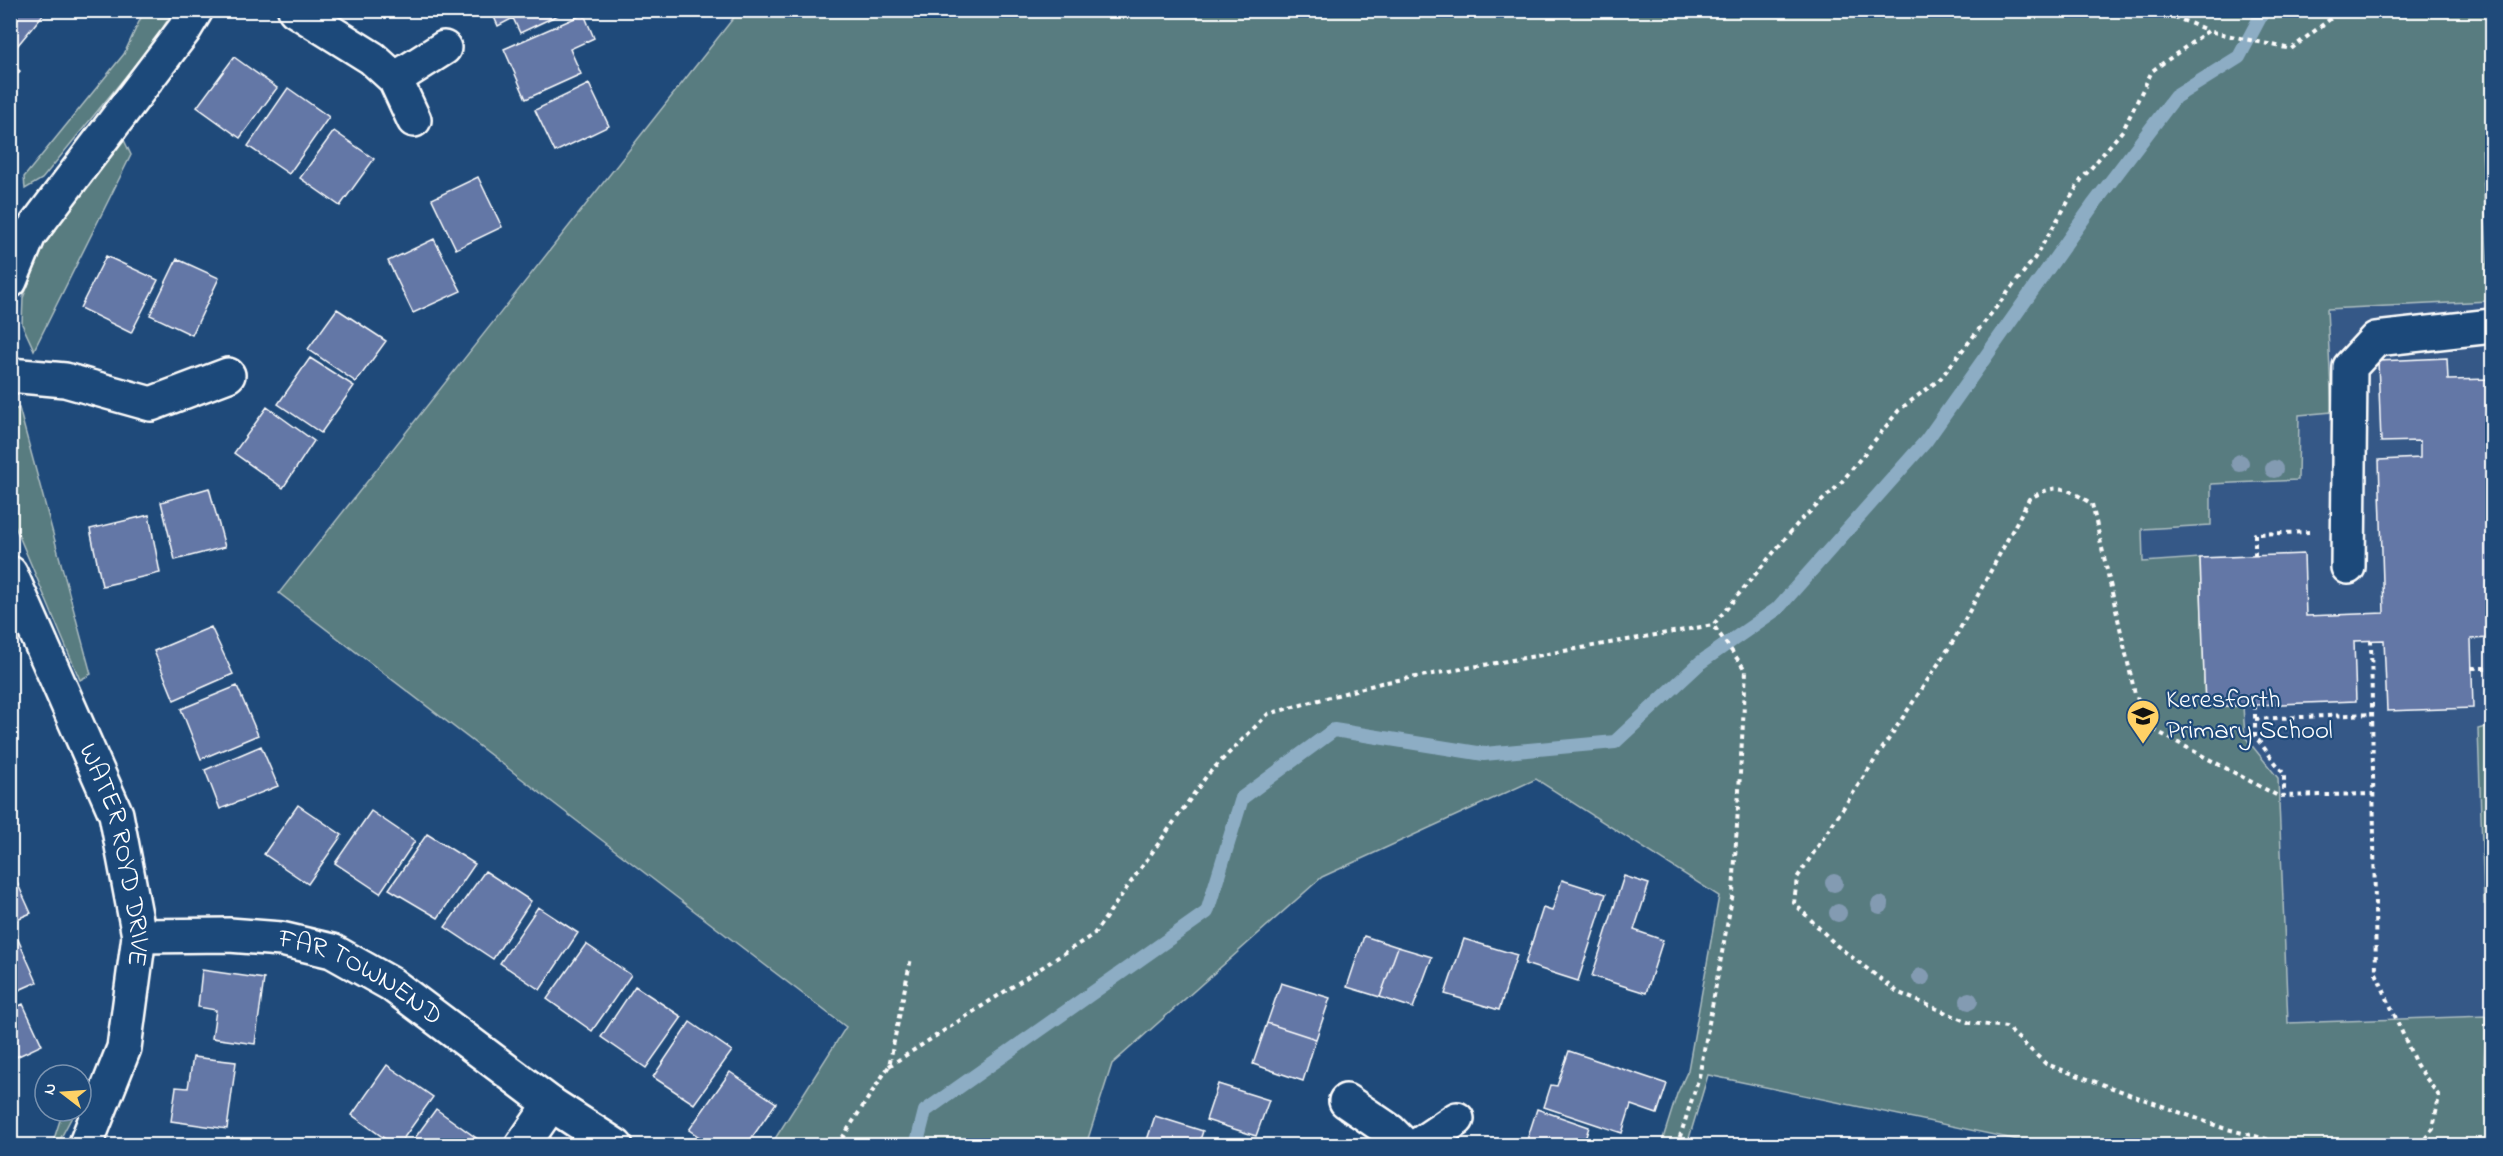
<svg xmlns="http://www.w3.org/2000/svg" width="2503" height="1156" viewBox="0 0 2503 1156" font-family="'Indie Flower',sans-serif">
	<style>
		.built { fill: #345887 }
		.green { fill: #587b80; stroke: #acbdc0; stroke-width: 1.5 }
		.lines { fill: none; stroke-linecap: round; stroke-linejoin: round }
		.stream { stroke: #8dadc4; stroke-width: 14 }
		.building { fill: #6477a6; stroke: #fff; stroke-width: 1.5 }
		.minor-casing { stroke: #fff; stroke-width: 38 }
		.path { stroke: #fff; stroke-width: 4; stroke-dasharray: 4.5 4.5; stroke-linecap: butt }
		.minor { stroke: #1f4a7a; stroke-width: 33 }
		.tree { fill: #839bb2 }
		.labels { text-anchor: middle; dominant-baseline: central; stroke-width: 4.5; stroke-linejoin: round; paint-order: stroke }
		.poi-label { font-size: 27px; fill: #fff; stroke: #1f4a7a; text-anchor: start }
		.street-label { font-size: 27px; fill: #fff; stroke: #1f4a7a }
	</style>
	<rect width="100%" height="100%" fill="#1f4a7a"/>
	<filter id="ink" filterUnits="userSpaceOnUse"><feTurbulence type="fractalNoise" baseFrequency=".0167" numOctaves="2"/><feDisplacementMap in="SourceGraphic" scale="12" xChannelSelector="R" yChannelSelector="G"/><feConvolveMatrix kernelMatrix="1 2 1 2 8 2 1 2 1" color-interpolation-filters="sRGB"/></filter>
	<g filter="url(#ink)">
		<!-- built -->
		<path class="built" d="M2492 301V1145H2046L1779 671 2306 310Z"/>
		<!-- green -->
		<path class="green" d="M144 11H173L157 38 42 179 25 189 24 177 124 54Z
			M739 11H2492V149L2482 150 2489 301 2327 309 2332 412 2299 415 2298 480 2211 484V525L2142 529 2143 562 2200 558 2205 706H2243L2245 737 2278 778 2288 1023 2486 1016 2484 1064H2492V1145H2042L1708 1075 1687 1145H1661L1677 1094 1688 1070 1719 896 1536 779 1322 877 1112 1064 1086 1145H771L846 1027 279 593Z
			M124 140 131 155 34 350 22 324 23 298 46 241Z
			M19 408 91 674 80 680 11 517V411Z
			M2492 725V905L2484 904 2478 729Z
			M63 1111H75L57 1145H52Z"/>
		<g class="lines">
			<!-- stream -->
			<path class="stream" d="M916 1146 925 1111 1207 912 1242 798 1334 730 1484 754 1615 742 1701 662 1777 609 1926 441 2093 205 2175 97 2239 57 2264 10"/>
		</g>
		<!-- building -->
		<path class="building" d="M10 10 46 11 13 51 10 49Z
			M491 10H556L558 15 520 33 513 18 498 26Z
			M584 14 594 38 570 49 581 74 526 99 504 49Z
			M234 57 277 88 240 138 197 107Z
			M10 63 20 71 10 82Z
			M589 84 609 126 555 152 535 110Z
			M288 88 329 117 289 174 248 146Z
			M334 131 374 159 340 206 300 178Z
			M478 177 502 227 456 249 432 199Z
			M434 239 461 291 413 313 388 261Z
			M106 256 158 280 131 333 80 308Z
			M177 259 219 278 192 335 150 315Z
			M337 309 386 341 356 382 308 349Z
			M310 358 354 386 321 433 278 404Z
			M2447 358 2448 380 2492 379V638L2471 639 2473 708 2387 711 2384 640 2354 641 2356 701 2205 707 2200 558 2304 554 2306 616 2384 613 2379 460 2420 458V441L2381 442 2378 361Z
			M267 407 314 441 283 488 234 453Z
			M209 488 225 547 175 560 161 502Z
			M149 515 160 573 102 586 90 529Z
			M211 627 233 674 174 700 154 651Z
			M237 686 258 735 201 759 181 709Z
			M261 746 278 786 220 809 205 770Z
			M298 805 342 835 308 884 264 854Z
			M371 811 415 841 380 893 335 863Z
			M427 834 475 864 438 918 389 889Z
			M10 867 31 913 10 922Z
			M485 871 531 901 493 959 445 927Z
			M1624 876 1649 884 1634 930 1663 940 1646 993 1592 976Z
			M1562 880 1606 894 1578 981 1525 964 1543 908 1552 911Z
			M538 907 578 933 540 990 500 963Z
			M16 935 37 982 10 994V937Z
			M1364 936 1398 947 1380 997 1347 987Z
			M1464 939 1517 955 1499 1010 1445 994Z
			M586 944 631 975 592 1031 547 999Z
			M1398 947 1432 957 1413 1008 1380 997Z
			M202 970 264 979 255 1044 212 1038 216 1010 198 1007Z
			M1281 983 1330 998 1316 1039 1267 1023Z
			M635 986 682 1017 646 1068 601 1037Z
			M23 1004 42 1045 10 1060V1010Z
			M690 1022 732 1051 694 1104 653 1077Z
			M1267 1023 1316 1039 1303 1081 1253 1064Z
			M1569 1051 1667 1084 1657 1114 1631 1105 1622 1133 1544 1107 1551 1085 1557 1086Z
			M193 1057 236 1062 227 1129 171 1121 176 1087 188 1088Z
			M387 1065 433 1097 398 1146H395L352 1115Z
			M730 1072 776 1103 746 1146H713L689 1130Z
			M1218 1084 1269 1100 1256 1136 1206 1120Z
			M436 1109 479 1140 475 1146H409Z
			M1537 1109 1589 1127 1583 1146H1525Z
			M1155 1116 1203 1131 1198 1146H1145Z"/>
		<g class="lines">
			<!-- minor casing -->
			<g class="minor-casing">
				<g id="minor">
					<path d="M295 10 372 58 395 79 414 120"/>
					<path d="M395 79 444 48"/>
					<path d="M10 281 29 235 184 30 196 10"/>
					<path d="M10 375 65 380 151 404 228 375"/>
					<path d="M2348 567 2350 367 2376 339 2492 326"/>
					<path id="s1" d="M10 573 116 814 139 936 124 1048 85 1146"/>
					<path id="s2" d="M139 936 229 935 281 939 332 951 391 984 551 1104 616 1146"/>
					<path d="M1346 1101 1390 1131 1405 1146"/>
					<path d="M522 1146 551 1104"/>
					<path d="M1417 1146 1457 1119"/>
				</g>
			</g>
			<!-- path -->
			<path class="path" d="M2157 10 2207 30
				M2255 556V534L2309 532
				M2371 640 2376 973 2416 1064 2439 1096 2433 1129 2419 1146
				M2472 668H2492
				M2255 705V736L2284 774V796
				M2255 719 2373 714
				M889 1066 1094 934 1208 774 1268 714 1381 683 1713 625 1799 522 1840 484 1899 410 1940 379 2034 259 2081 180 2123 130 2152 71 2208 31 2291 49 2342 10
				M837 1146 889 1066 911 958
				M1677 1146 1699 1077 1733 893 1746 671 1713 625
				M2294 1146 2223 1128 2046 1064 2006 1027 1970 1023 1899 993 1836 945 1794 903 1797 878 1954 640 2029 499C2058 482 2065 487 2092 504L2135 694 2156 731 2278 796 2373 794"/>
			<!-- minor -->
			<use href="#minor" class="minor"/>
		</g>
		<!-- trees -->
		<g class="tree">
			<circle cx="2240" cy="463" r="9"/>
			<circle cx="2274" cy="469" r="9"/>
			<circle cx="1834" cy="883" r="9"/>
			<circle cx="1880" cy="905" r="9"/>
			<circle cx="1838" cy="913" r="9"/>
			<circle cx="1921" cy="977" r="9"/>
			<circle cx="1969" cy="1001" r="9"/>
		</g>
	</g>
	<!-- icons -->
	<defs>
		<g id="school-pin" transform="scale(1.725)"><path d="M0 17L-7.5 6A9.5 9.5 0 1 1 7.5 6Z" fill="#ffd166" stroke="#1f4a7a"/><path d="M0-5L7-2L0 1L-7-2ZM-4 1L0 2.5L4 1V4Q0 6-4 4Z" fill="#111"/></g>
	</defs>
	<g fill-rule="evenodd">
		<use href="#school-pin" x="2143" y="716"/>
	</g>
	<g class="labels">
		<!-- poi labels -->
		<g class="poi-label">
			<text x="2166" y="700">Keresforth<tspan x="2166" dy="31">Primary School</tspan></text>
		</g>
		<!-- street labels -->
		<g class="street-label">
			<text stroke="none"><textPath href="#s1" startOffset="303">WATER ROYD DRIVE</textPath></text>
			<text stroke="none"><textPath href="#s2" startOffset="231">FAR TOWNEND</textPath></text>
		</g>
	</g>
	<!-- margin -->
	<rect width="2503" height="1156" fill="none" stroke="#1f4a7a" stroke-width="36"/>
	<rect x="18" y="18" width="2467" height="1120" fill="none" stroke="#fff" stroke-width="2" filter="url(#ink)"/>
	<!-- north arrow -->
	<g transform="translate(63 1093) rotate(287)"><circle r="28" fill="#1f4a7a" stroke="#7992af" stroke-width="1.5"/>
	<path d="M0-4.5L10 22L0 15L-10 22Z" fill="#ffd166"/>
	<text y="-9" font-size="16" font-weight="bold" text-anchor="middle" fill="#ffffff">N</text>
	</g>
</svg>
